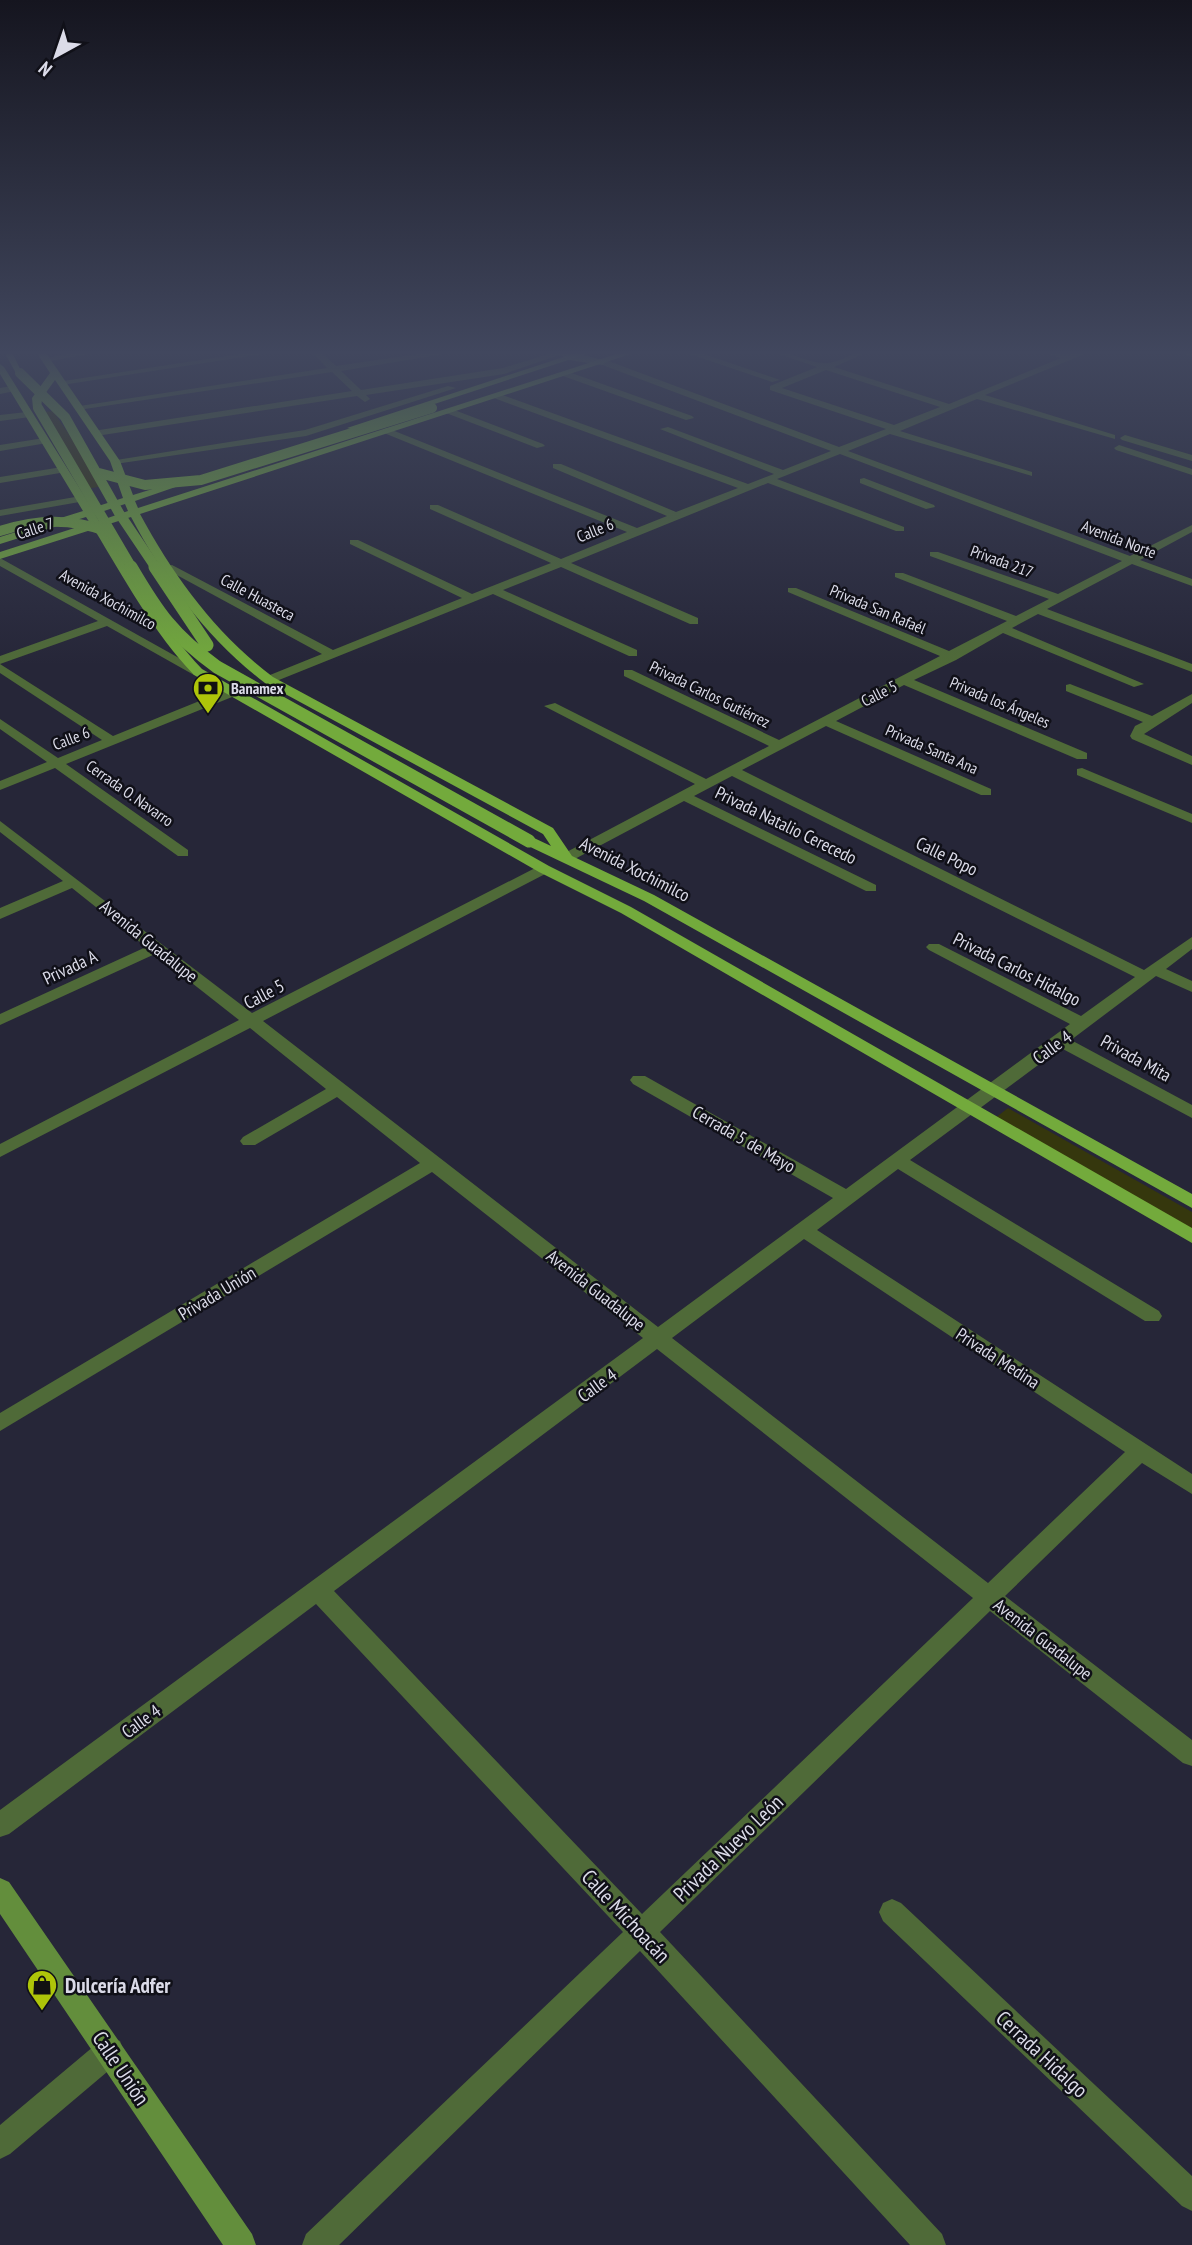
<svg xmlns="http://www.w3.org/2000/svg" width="1192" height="2245" viewBox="0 0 1192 2245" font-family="'PT Sans Narrow',sans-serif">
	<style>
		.green { fill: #35370d }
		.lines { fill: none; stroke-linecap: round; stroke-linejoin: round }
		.street { fill: #4f6a38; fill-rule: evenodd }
		.secondary { fill: #638e3c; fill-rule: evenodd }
		.primary { fill: #73aa3c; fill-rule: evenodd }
		.primary-bridge-far1 { stroke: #73aa3c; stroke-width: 10 }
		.primary-bridge { stroke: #73aa3c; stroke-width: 13 }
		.labels { text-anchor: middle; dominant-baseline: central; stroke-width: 5; stroke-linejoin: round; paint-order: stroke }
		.far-street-label { font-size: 16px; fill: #dbdbe8; stroke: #101018 }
		.far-poi-label { font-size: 16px; font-weight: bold; fill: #dbdbe8; stroke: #101018; text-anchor: start }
		.street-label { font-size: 18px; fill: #dbdbe8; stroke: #101018 }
		.near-street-label { font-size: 21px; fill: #dbdbe8; stroke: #101018 }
		.near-poi-label { font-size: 21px; font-weight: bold; fill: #dbdbe8; stroke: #101018; text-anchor: start }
	</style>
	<rect width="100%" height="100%" fill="#262638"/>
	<!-- green -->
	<path class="green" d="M53 411 104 486 86 489 37 413Z
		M1008 1108 1192 1212V1233L994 1119Z"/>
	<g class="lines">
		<!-- street -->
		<path class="street" d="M87 350H110L45 362 41 359Z
			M265 350H289L62 385 57 382Z
			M310 350H319L336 366 445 350H468L341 371 361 390 503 368 561 350 565 353 504 374 366 395 370 399 365 402 357 396 96 436 91 433 93 431 352 391 332 372 78 410 73 407 327 368Z
			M678 350H692L780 380 772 382Z
			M768 350C788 350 804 362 823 363 837 365 855 350 872 350L834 367 949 404 1061 358 1036 350C1047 350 1061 356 1071 354 1080 353 1085 350 1094 350L985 395 1115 435V439L977 399 900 431 1032 472V476L890 434 848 451 1130 556 1192 525V532L1140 560 1192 579V586L1132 564 1047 609 1192 664V672L1038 614 1012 628 1144 684 1134 687 1003 633 956 660 914 680 1087 753V759H1077L904 685 836 721 991 789V795H981L826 726 742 770 1144 970 1192 937V949L1166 969 1192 981V992L1156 976 1071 1040 1192 1105V1118L1061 1048 910 1160 1159 1311 1162 1316 1159 1321H1145L898 1169 817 1230 1192 1474V1494L1142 1463 1005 1596 1192 1740V1766L1183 1763 990 1611 660 1932 942 2234 946 2245H910L640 1951 339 2245H302L306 2234 623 1932 316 1604 9 1834 0 1837V1810L643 1338 432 1172 0 1431V1413L420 1163 337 1097 255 1145H243L240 1141 243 1137 326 1089 250 1028 0 1157V1144L239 1020 155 954 0 1025V1014L146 947 72 888 0 919V908L63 881 0 832V821L252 1013 539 866H549V872L263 1021 658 1327 833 1198 633 1084 630 1080 633 1076H645L846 1189 1070 1024 929 950 926 947 929 944H939L1081 1016 1135 977 732 776 694 796 876 885V891H866L684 801 571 861H561V855L695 784 544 706 555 703 706 779 769 746 624 676V670H632L779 740 940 656 788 592V588H796L949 651 1007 621 895 577V573H903L1016 616 1049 599 930 556V552H938L1058 594 1122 561 840 454 777 479 904 527V531H896L768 483 571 563 698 618V624H690L561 567 503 590 637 650V656H629L493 594 269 684 265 683V677L322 654 162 567 172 565 333 650 462 598 350 544V540H358L472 594 551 563 430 509V505H438L561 559 627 532 384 433V429L387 428 637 528 667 516 553 468V464H561L676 512 738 488 494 398 492 396 497 393 748 484 774 474 660 429 668 427 783 470 831 451 600 364 603 359 839 447 886 429 770 390V386L817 367ZM826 370 940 407 894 425 782 388ZM804 1239 1125 1452 988 1583 672 1338ZM657 1349 973 1598 642 1914 334 1591Z
			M1176 350 1192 351V357L1177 352Z
			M566 371 692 416 694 418 686 420 563 376Z
			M12 386 15 387V391L0 394V388Z
			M448 386 456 388 306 436 115 464 110 461 305 430Z
			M449 408 543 444 545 446 537 448 446 413 444 411Z
			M27 412 32 415 30 417 0 421V415Z
			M1125 435 1192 455V461L1122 440 1120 438Z
			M44 438 49 441 47 443 0 451V445Z
			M1119 445 1192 469V475L1116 450 1114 448Z
			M62 467 67 470 66 472 0 483V477Z
			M864 478 934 505 935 507 926 509 860 483V479Z
			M81 496 86 499 85 501 0 516V510Z
			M0 558 204 672 194 675 107 626 0 664V656L98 621 0 566Z
			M0 664 113 736 229 689H237V695L66 764 188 850V856H178L55 768 0 790V781L47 762 0 729V719L58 758 102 740 0 673Z
			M1070 684 1152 716 1192 694V703L1144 734 1192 756V765L1132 739 1130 736 1135 726 1143 722 1066 691V685Z
			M1082 768 1192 814V823L1077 775V769Z
			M892 1899 901 1903 1192 2176V2211L1182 2206 883 1921 879 1912 883 1903Z
			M110 2037 120 2041 124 2051 120 2061 10 2154 0 2159V2125L100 2041Z"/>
		<!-- secondary -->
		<path class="secondary" d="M552 350C561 350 601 358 607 362L603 365 569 360Z
			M0 1878 9 1882 252 2234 256 2245H223L0 1914Z"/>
		<!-- primary -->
		<path class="primary" d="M3 350H11L23 375H17Z
			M35 350H44L120 461 133 495 185 479 190 482 135 501 138 508 629 350H643L140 514C174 577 216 634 273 677L553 828 572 856 654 895 1192 1194V1208L644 901 524 844V838H534L551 846 543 834 265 683C207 639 165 581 131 517L103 526C134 576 162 627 202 669L549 866 631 907 1192 1228V1243L621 913 539 872 194 675C153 632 125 580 94 529L0 559V552L90 523 86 517 0 544V537L83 511 0 374V364L4 367 92 508 123 498 110 461 55 380 42 398 41 410 33 408 32 398 50 373ZM125 504 128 511 99 521 95 514Z
			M585 350H599L355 430 347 428Z"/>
		<!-- primary-bridge-far1 -->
		<path class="primary-bridge-far1" d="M20 373 65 417 119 513 156 568
			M38 408 132 568
			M99 473 145 485 201 480 432 408
			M0 531C38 519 71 518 109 532"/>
		<!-- primary-bridge -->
		<path class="primary-bridge" d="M131 567C158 613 173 635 217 667L529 841
			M155 567 207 645"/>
	</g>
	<!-- sky -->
	<linearGradient id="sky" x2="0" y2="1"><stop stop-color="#15151f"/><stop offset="0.53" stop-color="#41475e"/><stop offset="1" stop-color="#41475e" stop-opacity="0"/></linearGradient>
	<rect width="1192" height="665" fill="url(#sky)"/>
	<!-- icons -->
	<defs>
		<g id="bank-pin" transform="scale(1.575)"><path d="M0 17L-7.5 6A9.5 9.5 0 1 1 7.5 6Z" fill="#aec509" stroke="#101018"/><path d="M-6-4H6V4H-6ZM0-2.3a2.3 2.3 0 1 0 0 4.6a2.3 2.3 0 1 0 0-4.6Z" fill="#111"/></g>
		<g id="shop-pin" transform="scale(1.575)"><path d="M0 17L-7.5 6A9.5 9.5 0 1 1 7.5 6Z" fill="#aec509" stroke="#101018"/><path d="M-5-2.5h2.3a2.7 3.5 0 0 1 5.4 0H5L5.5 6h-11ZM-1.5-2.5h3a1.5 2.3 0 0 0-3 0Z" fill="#111"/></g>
	</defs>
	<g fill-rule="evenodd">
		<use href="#bank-pin" x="208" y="688"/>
		<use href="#shop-pin" x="42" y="1985"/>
	</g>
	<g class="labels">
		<!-- far-street labels -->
		<g class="far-street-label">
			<text transform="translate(35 528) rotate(-18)">Calle 7</text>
			<text transform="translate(595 530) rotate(-22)">Calle 6</text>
			<text transform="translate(1119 539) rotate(21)">Avenida Norte</text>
			<text transform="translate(1002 561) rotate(20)">Privada 217</text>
			<text transform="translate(258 597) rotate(28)">Calle Huasteca</text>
			<text transform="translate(108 599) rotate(29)">Avenida Xochimilco</text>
			<text transform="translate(878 609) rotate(23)">Privada San Rafaél</text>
			<text transform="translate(879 693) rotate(-27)">Calle 5</text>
			<text transform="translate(710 694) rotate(26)">Privada Carlos Gutiérrez</text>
			<text transform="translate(1000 702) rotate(23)">Privada los Ángeles</text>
			<text transform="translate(71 738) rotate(-21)">Calle 6</text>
			<text transform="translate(932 749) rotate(24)">Privada Santa Ana</text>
			<text transform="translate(130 793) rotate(35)">Cerrada O. Navarro</text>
		</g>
		<!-- far-poi labels -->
		<g class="far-poi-label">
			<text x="231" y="688">Banamex</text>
		</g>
		<!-- street labels -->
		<g class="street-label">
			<text transform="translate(786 825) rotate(26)">Privada Natalio Cerecedo</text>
			<text transform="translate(947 856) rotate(26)">Calle Popo</text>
			<text transform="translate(635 869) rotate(27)">Avenida Xochimilco</text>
			<text transform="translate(149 941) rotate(39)">Avenida Guadalupe</text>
			<text transform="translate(70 967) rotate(-25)">Privada A</text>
			<text transform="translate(1017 969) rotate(27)">Privada Carlos Hidalgo</text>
			<text transform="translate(264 994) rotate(-28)">Calle 5</text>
			<text transform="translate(1052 1047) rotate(-36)">Calle 4</text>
			<text transform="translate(1136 1058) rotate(29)">Privada Mita</text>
			<text transform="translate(744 1139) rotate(30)">Cerrada 5 de Mayo</text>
			<text transform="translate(596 1290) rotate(38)">Avenida Guadalupe</text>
			<text transform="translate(217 1293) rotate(-31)">Privada Unión</text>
			<text transform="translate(998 1358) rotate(33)">Privada Medina</text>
			<text transform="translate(597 1385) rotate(-36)">Calle 4</text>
			<text transform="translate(1043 1639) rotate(38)">Avenida Guadalupe</text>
			<text transform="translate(141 1721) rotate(-36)">Calle 4</text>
		</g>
		<!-- near-street labels -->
		<g class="near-street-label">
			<text transform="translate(728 1848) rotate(-44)">Privada Nuevo León</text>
			<text transform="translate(626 1916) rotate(47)">Calle Michoacán</text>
			<text transform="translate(1042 2054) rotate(43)">Cerrada Hidalgo</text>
			<text transform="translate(121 2068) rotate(56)">Calle Unión</text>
		</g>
		<!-- near-poi labels -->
		<g class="near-poi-label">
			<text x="65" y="1985">Dulcería Adfer</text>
		</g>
	</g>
	<!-- north arrow -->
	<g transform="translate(56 56) rotate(220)" stroke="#101018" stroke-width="5" paint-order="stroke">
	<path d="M0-5L12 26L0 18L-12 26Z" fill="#dbdbe8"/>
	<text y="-10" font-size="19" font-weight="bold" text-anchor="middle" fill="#dbdbe8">N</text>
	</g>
</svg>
